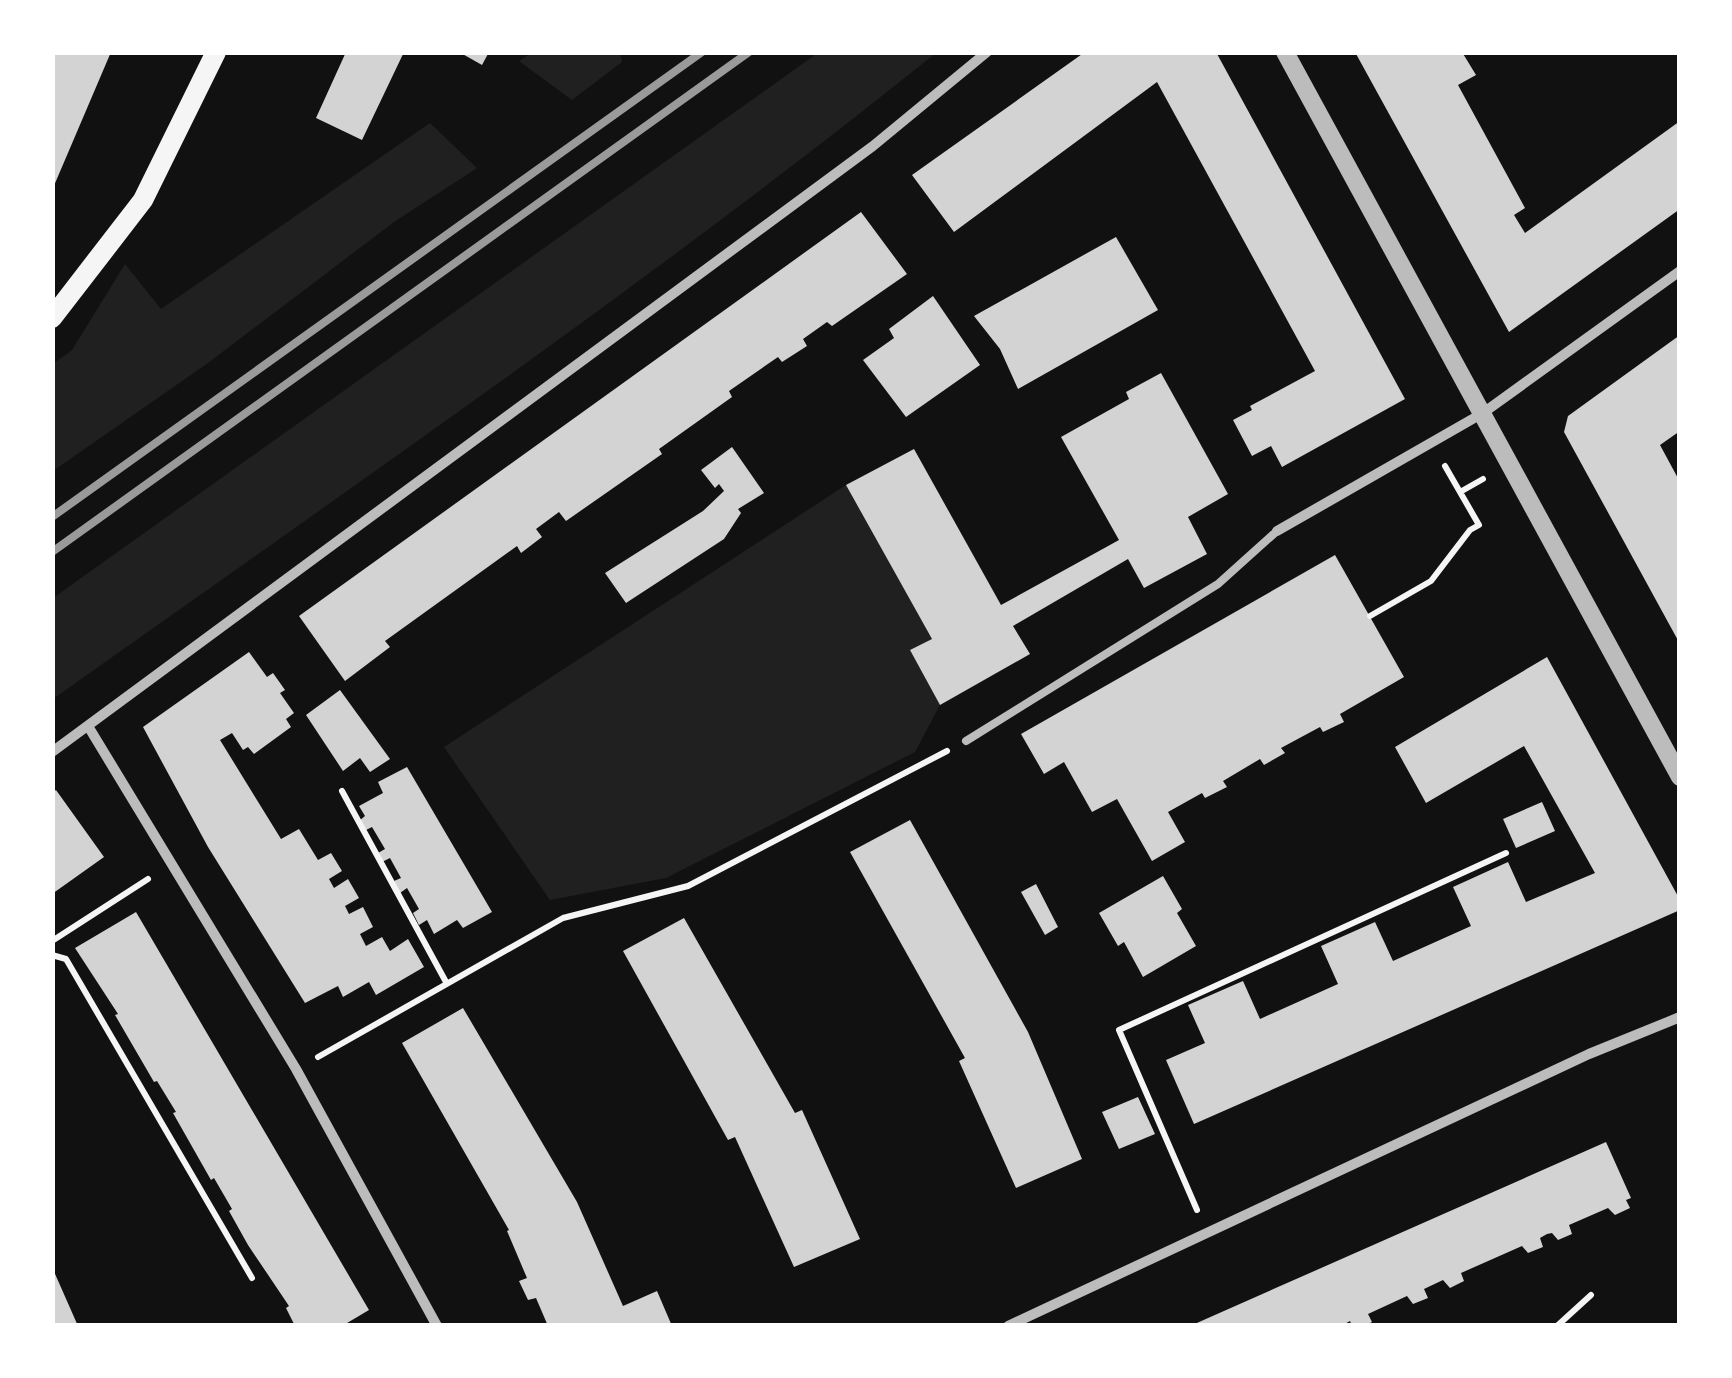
<svg xmlns="http://www.w3.org/2000/svg" width="1732" height="1378" viewBox="0 0 1732 1378" font-family="Quicksand,sans-serif">
	<style>
		.green { fill: #202020 }
		.building { fill: #d3d3d3 }
		.lines { fill: none; stroke-linecap: round; stroke-linejoin: round }
		.path { stroke: #f5f5f5; stroke-width: 6 }
		.service { stroke: #bcbcbc; stroke-width: 8 }
		.minor { stroke: #bcbcbc; stroke-width: 10 }
		.tertiary { stroke: #bcbcbc; stroke-width: 18 }
		.secondary { stroke: #f5f5f5; stroke-width: 20 }
		.rail { stroke: #9a9a9a; stroke-width: 8 }
	</style>
	<rect width="100%" height="100%" fill="#111"/>
	<!-- green -->
	<path class="green" d="M819 52 936 53C652 281 350 488 53 699V598Z
		M620 53 622 62 572 100 519 61 531 53Z
		M430 123 477 168 394 222 208 363 53 471V364L72 350 125 264 161 309Z
		M846 485 932 639 910 650 940 705 915 752 666 878 550 900 444 747Z"/>
	<!-- building -->
	<path class="building" d="M52 52H111L53 188H52Z
		M346 52H404L362 140 316 118Z
		M459 52H489L482 65Z
		M1085 52H1216L1405 399 1282 467 1271 446 1252 456 1233 420 1252 410 1250 406 1315 371 1157 82 954 232 912 175Z
		M1355 52H1462L1476 75 1458 85 1525 208 1514 215 1525 233 1680 121V209L1509 332Z
		M861 212 907 274 832 326 827 322 803 339 807 346 782 362 778 357 729 391 732 397 659 449 662 454 566 521 559 512 536 529 542 537 521 553 517 546 385 641 390 647 345 681 299 616Z
		M1116 237 1158 310 1018 389 1000 349 974 316Z
		M933 296 980 365 906 417 863 360 894 338 889 329Z
		M1680 335V431L1660 445 1680 482V644L1564 432 1568 416Z
		M1161 373 1228 494 1188 517 1207 554 1144 588 1128 559 1013 626 1030 654 940 705 910 650 932 639 846 485 914 449 1001 605 1119 540 1061 437 1129 399 1126 392Z
		M732 447 764 493 738 509 741 513 724 539 626 603 605 573 703 511 724 491 719 484 715 488 701 470Z
		M1335 555 1404 677 1340 714 1344 722 1323 732 1320 727 1281 748 1285 753 1264 765 1260 759 1223 781 1227 787 1205 798 1202 793 1168 812 1185 842 1152 861 1117 799 1092 812 1064 762 1044 774 1021 734Z
		M249 652 267 677 273 673 285 690 280 693 294 713 286 719 291 727 254 754 248 747 243 750 232 733 220 740 281 839 299 829 318 860 331 853 342 871 329 879 334 888 348 879 359 898 345 906 349 914 363 907 373 927 360 934 366 946 382 937 390 951 408 939 424 967 376 995 369 982 343 997 338 986 305 1003 208 847 143 727Z
		M1547 657 1680 900V910L1194 1124 1166 1060 1205 1043 1188 1005 1243 981 1260 1019 1338 984 1321 946 1375 922 1393 961 1471 926 1453 887 1508 862 1526 902 1595 873 1524 746 1426 803 1395 747Z
		M340 690 390 759 370 772 360 758 343 771 306 715Z
		M407 767 492 912 463 928 457 920 434 934 427 920 419 925 413 913 419 909 407 888 400 893 394 881 401 878 390 858 382 862 378 853 385 849 372 827 366 830 359 821 365 816 359 806 383 793 378 782Z
		M56 790 104 857 52 894V793Z
		M1542 802 1555 831 1516 848 1503 819Z
		M910 820 1028 1032 1082 1159 1016 1188 959 1061 965 1058 850 852Z
		M1163 876 1182 909 1177 913 1196 946 1143 977 1124 942 1118 946 1099 913Z
		M1036 884 1058 927 1045 935 1021 892Z
		M136 912 369 1310 342 1326H295L286 1308 289 1306 248 1245 229 1211 232 1209 214 1178 211 1180 173 1113 176 1112 157 1081 154 1082 115 1015 118 1014 75 948Z
		M684 918 795 1113 802 1110 860 1239 794 1267 735 1137 728 1140 623 951Z
		M463 1008 577 1202 623 1306 657 1291 672 1326H548L536 1298 528 1300 519 1281 527 1278 507 1231 509 1230 402 1043Z
		M1138 1097 1155 1134 1119 1149 1102 1112Z
		M1606 1142 1631 1198 1626 1200 1630 1208 1615 1215 1608 1208 1569 1225 1572 1234 1558 1240 1552 1233 1547 1234 1540 1238 1543 1247 1528 1253 1522 1246 1461 1273 1464 1281 1450 1288 1443 1280 1424 1289 1428 1298 1413 1304 1407 1296 1368 1314 1372 1322 1364 1326H1352L1350 1321 1341 1326H1190Z
		M52 1267 78 1326H52Z"/>
	<g class="lines">
		<!-- path -->
		<path class="path" d="M1460 492 1483 479
			M1370 616 1431 581 1470 530 1479 525 1445 466
			M342 791 446 982
			M52 941 148 879
			M52 955 66 959 252 1278
			M318 1057 563 918 688 886 947 751
			M1197 1210 1119 1030 1506 853
			M1557 1326 1591 1295"/>
		<!-- service -->
		<path class="service" d="M966 741 1218 584 1277 531"/>
		<!-- minor -->
		<path class="minor" d="M1277 531 1483 413 1680 271
			M88 726 296 1069 437 1326
			M52 752 873 146 987 52
			M1008 1326 1589 1054 1680 1017"/>
		<!-- tertiary -->
		<path class="tertiary" d="M1285 52 1680 777"/>
		<!-- secondary -->
		<path class="secondary" d="M52 318 143 200 216 52"/>
		<!-- rail -->
		<path class="rail" d="M52 517 702 52
			M52 552 749 52"/>
	</g>
	<!-- border -->
	<rect width="1732" height="1378" fill="none" stroke="#ffffff" stroke-width="110"/>
</svg>
